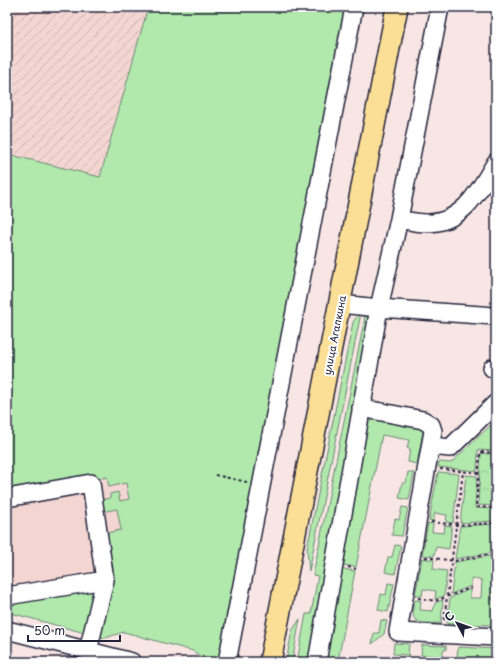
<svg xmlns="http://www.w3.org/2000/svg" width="503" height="669" viewBox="0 0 503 669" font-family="'Playpen Sans',sans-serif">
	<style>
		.built { fill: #f3d5d1 }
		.industrial { fill: url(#industrial-furrows) }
		.grass { fill: #b1e9ac; stroke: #6a8674 }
		.park { fill: url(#park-crowns); stroke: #6a8674 }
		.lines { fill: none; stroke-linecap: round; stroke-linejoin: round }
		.minor-casing { stroke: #22223b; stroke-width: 20 }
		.major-casing { stroke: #22223b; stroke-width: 24 }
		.path { stroke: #22223b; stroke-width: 2; stroke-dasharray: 3 3; stroke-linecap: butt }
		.minor { stroke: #fff; stroke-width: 17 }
		.major { stroke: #fbdf96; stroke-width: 21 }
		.labels { text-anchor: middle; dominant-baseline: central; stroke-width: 4; stroke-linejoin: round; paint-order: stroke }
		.street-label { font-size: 10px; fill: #22223b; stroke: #fff }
	</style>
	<defs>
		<pattern id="industrial-furrows" width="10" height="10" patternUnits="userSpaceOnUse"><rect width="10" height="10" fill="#f3d5d1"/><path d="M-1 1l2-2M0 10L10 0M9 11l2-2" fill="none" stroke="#d0b7b4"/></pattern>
		<pattern id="park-crowns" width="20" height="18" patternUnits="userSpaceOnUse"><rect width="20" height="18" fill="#b1e9ac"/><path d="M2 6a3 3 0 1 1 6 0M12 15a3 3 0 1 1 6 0" fill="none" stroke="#98c895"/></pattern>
	</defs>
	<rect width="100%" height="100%" fill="#f8e6e4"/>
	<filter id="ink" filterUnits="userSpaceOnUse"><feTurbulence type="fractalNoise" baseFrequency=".025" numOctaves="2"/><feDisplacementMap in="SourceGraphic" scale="8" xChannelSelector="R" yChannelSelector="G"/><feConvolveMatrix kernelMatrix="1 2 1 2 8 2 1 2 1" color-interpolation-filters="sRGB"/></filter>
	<g filter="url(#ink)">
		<!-- built -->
		<path class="built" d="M143 468 97 636 7 612V493Z"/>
		<!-- industrial -->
		<path class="industrial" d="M7 7H148L100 178 7 154Z"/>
		<!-- grass -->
		<path class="grass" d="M148 7H345L222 662H209L193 651 124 632 105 638 95 636 101 534 121 530 117 509 101 512V500L110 498V494L118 492 120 501 129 499 126 483 109 487 107 477 7 494V154L100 177Z
			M366 312 370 313 310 662H297L306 614H311L318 576 313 575Z
			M361 313 309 571 307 549 353 322 356 318Z
			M375 419 418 426 423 429V432L417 464 408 462 410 449 407 448 409 440 382 435 356 567 343 565 367 426 371 420Z
			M496 420V451L478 450 477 471 438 467 439 462 451 463Z
			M408 472 414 473 409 500 399 498 402 483H406Z
			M438 472 459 474 453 523 446 522 447 515 435 513 433 521 429 520Z
			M466 475 477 476 475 508 496 509V521L460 523Z
			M402 507 408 508 402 536 392 535 395 519 399 520Z
			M428 523 433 524 432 532 444 533 445 525 452 526 449 549 436 547 434 556 422 555Z
			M496 524 495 552 455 559 460 526Z
			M395 545 401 546 395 574 385 572 388 557H392Z
			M494 555 492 600H496V625L447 624 450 598 470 589V598H481L482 580 471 579V586L451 594 455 562Z
			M422 558 434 560 433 569 447 571 444 596 435 599 436 591 423 589 422 596H415Z
			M342 569 355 571 338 661 341 662H326Z
			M388 583 394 584 388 612 378 610 381 594 386 595Z
			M92 590 94 594 85 633 7 612V599Z
			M415 600 421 601 420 610 433 611 435 603 443 600 441 623C432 623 413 626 413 613 412 609 414 604 415 600Z
			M300 619 292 662H286L292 631Z
			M381 620 387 621 384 634 372 644 374 633H379Z
			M394 643 409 644 408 655 393 654Z
			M422 645 446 646V650H443V657L421 655Z
			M458 647 496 649V662H470V658H457Z"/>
		<!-- park -->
		<path class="park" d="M481 453 496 454V506L478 505Z"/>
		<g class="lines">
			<!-- minor casing -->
			<g class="minor-casing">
				<path id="minor" d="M399 219C408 221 417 223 426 223 463 224 480 189 496 162
					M340 304 379 308 496 316
					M492 368 496 369
					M361 408 423 420 431 425 433 431 398 632 496 637
					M431 446 450 448 496 403
					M7 498 91 483 105 580 88 651
					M7 596 105 580
					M7 630 132 662
					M227 662 354 7
					M317 662 379 308 399 219 440 7"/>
			</g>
			<!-- major casing -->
			<g class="major-casing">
				<path id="major" d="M270 662 397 7"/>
			</g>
			<!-- path -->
			<path class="path" d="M496 453 480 452 476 507 496 508
				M440 469 479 473
				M215 475 247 482
				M431 522 458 525 496 523
				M425 557 455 561 496 553
				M496 566V558
				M348 567 356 569
				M496 567 494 599H496
				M418 598 435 601 471 588
				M444 620 463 472"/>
			<!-- minor -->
			<use href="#minor" class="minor"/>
			<!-- major -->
			<use href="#major" class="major"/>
		</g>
	</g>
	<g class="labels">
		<!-- street labels -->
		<g class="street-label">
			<text transform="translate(334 335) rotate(-79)">улица Агапкина</text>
		</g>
	</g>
	<!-- margin -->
	<rect width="503" height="669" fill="none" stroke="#fff" stroke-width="24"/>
	<rect x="12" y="12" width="479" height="645" fill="none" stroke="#22223b" stroke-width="1.5" filter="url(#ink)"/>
	<!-- north arrow -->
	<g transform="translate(457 623) rotate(311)" stroke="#ffffff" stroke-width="3" paint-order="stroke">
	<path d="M0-3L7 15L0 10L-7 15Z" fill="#22223b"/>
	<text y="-6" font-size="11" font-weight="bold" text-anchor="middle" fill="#22223b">С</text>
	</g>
	<!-- scale -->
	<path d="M28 635v6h92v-6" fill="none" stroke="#22223b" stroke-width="2"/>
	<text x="34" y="635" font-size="12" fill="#22223b" stroke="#ffffff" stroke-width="3" paint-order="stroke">50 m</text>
</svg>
